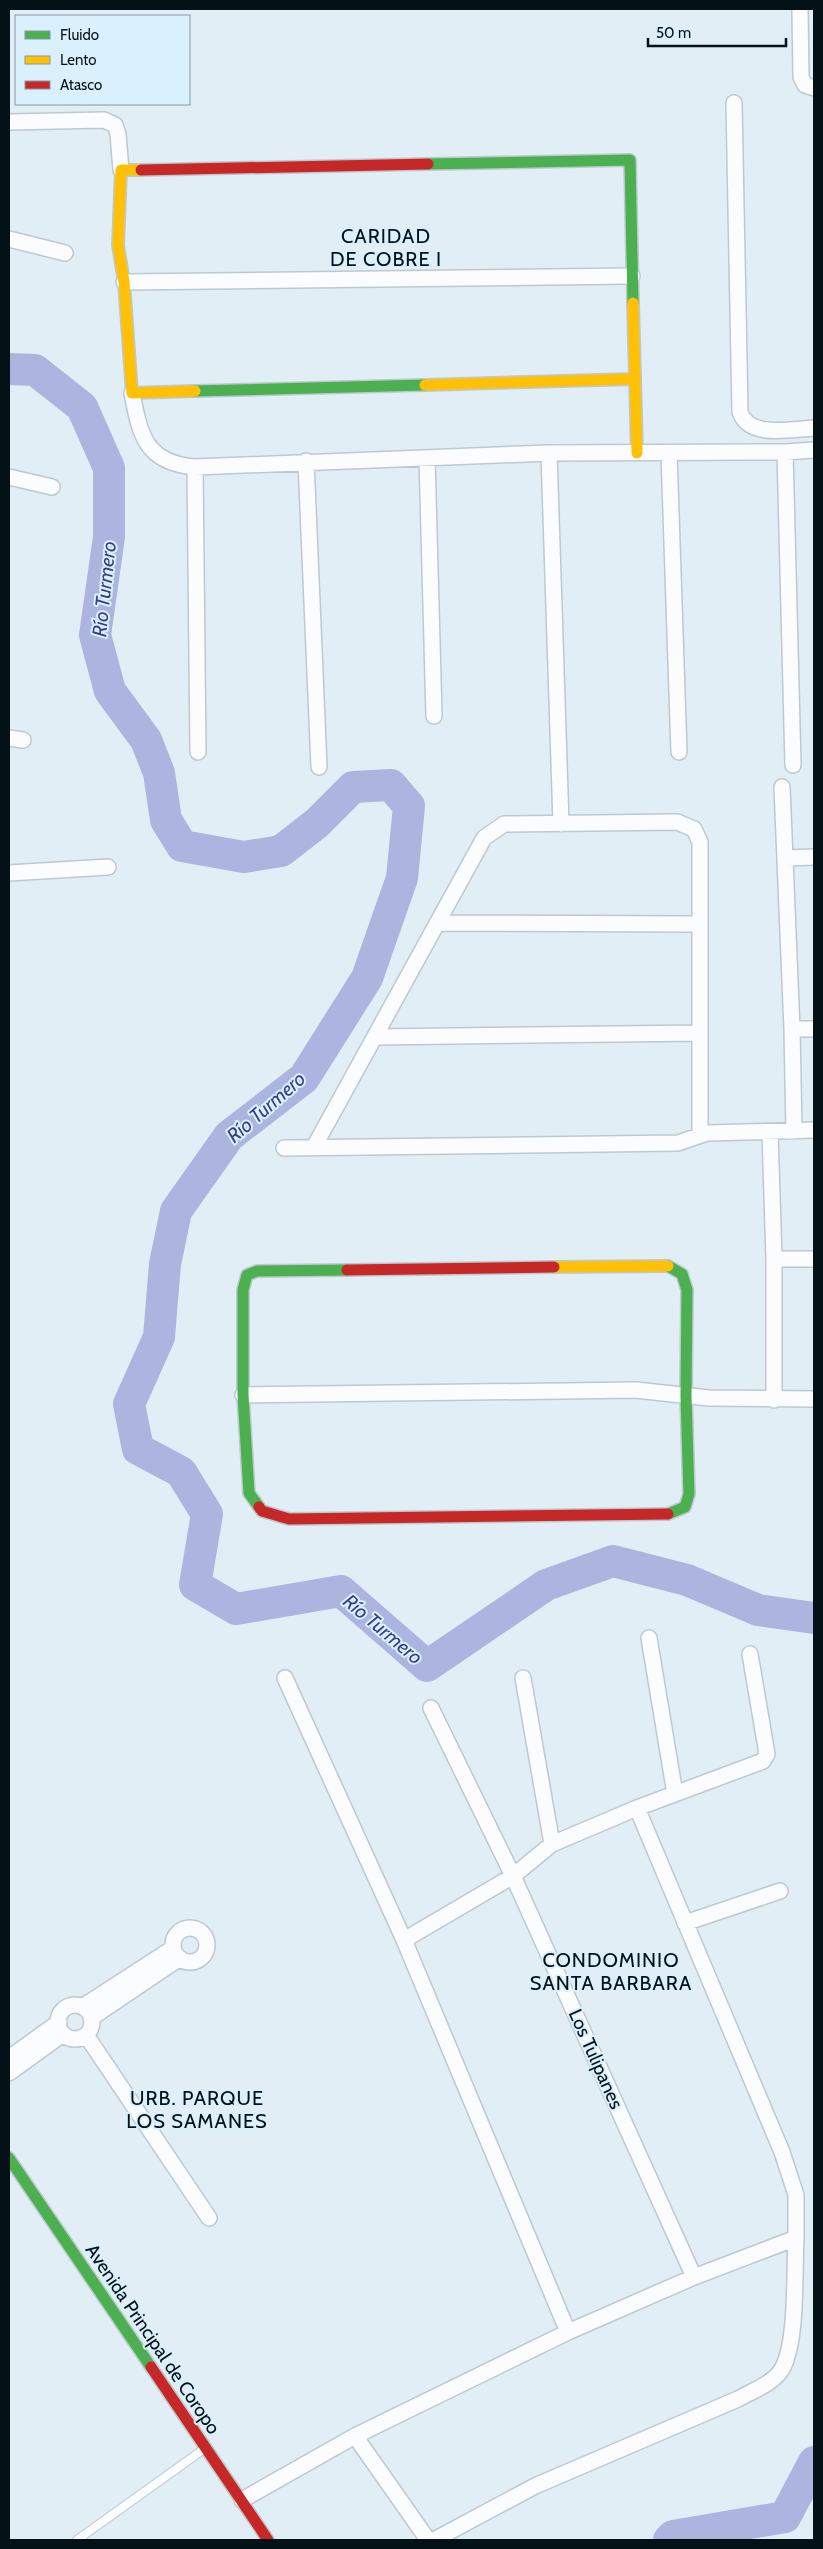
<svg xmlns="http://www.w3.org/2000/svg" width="823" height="2549" viewBox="0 0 823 2549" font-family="Cabin,sans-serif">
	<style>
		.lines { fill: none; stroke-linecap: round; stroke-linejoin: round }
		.river { stroke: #abb5e0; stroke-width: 32 }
		.lane-casing { stroke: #bdc9d0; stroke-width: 10 }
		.street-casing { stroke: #bdc9d0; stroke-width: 18 }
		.fast-casing { stroke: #bdc9d0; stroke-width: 14 }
		.slow-casing { stroke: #bdc9d0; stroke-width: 14 }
		.jam-casing { stroke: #bdc9d0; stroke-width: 14 }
		.lane { stroke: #fbfcfe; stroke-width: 8 }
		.street { stroke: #fbfcfe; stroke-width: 15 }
		.fast { stroke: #4caf50; stroke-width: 11 }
		.slow { stroke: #ffc107; stroke-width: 11 }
		.jam { stroke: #c62828; stroke-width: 11 }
		.labels { text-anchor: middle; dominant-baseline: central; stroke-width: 4; stroke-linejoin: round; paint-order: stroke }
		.street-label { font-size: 19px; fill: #041218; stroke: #daf1fd }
		.neighbourhood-label { font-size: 20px; letter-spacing: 1px; fill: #041218; stroke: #daf1fd }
		.water-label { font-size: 20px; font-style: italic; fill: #393f85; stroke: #daf1fd }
	</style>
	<rect width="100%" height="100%" fill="#e2eef5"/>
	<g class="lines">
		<!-- river -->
		<path class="river" d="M9 369 35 370 82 407 109 468V537L95 635 110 691 146 740 159 773 166 820 182 846 244 857 281 851 317 823 353 787 391 785 409 806 402 878 367 978 304 1078 229 1136 176 1211 165 1264 159 1337 129 1404 138 1449 181 1472 207 1514 195 1585 236 1609 341 1591 427 1666 546 1585 613 1561 687 1580 758 1610 814 1618
			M669 2540 673 2536 785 2517 814 2462"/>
		<!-- lane casing -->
		<g class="lane-casing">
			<path id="lane" d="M77 2540 204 2449"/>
		</g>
		<!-- street casing -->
		<g class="street-casing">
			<path id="street" d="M800 9 801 77 805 85 814 88
				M734 103 740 412C749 439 791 429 814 428
				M9 122 104 120 115 125 118 134 121 170
				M9 239 65 253
				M124 282 632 276
				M132 393C140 436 146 463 195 467L549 453 785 452 814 450
				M785 452 793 765
				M549 453 561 824
				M669 453 679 752
				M427 458 434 716
				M306 461 319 767
				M195 467 198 752
				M9 477 52 487
				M9 738 23 740
				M782 787 792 1029 794 1131
				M786 858 814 857
				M9 873 108 867
				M437 923 700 924
				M792 1029H814
				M375 1037 700 1033
				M770 1132 774 1259V1400
				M314 1147 484 838 504 824 677 822 694 829 700 842V1135
				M284 1148 678 1143 707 1133 814 1130
				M774 1259H814
				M243 1395 636 1390 709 1398 814 1399
				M649 1638 675 1794
				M285 1678 404 1940 568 2332
				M523 1678 552 1844
				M431 1708 513 1876 694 2277
				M685 1923 780 1891
				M173 1945a17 17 0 1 1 34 0a17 17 0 1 1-34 0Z
				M404 1940 513 1876 552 1844 637 1808 763 1761 767 1754 750 1654
				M58 2022a17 17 0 1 1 34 0a17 17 0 1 1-34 0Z
				M82 2007 173 1948
				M91 2018 180 1958
				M86 2035 209 2218
				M9 2058 59 2022
				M9 2073 63 2034
				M355 2436 428 2540
				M242 2500 355 2436 568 2332 694 2277 796 2238V2195L782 2152 637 1808
				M434 2540 535 2486 738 2399C752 2391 770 2385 780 2372 798 2348 794 2270 796 2238"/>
		</g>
		<!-- fast casing -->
		<g class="fast-casing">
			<path id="fast" d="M428 164 630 160 633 303
				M195 391 425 385
				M668 1266 682 1274 687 1290 686 1396 689 1494 685 1507 668 1514
				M259 1507 249 1493 243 1395V1290L247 1275 257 1271 347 1270
				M9 2158 151 2367"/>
		</g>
		<!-- slow casing -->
		<g class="slow-casing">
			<path id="slow" d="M141 170H121L118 245 124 282 132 393 195 391
				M633 303 637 453
				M425 385 634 379
				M554 1267 668 1266"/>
		</g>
		<!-- jam casing -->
		<g class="jam-casing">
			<path id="jam" d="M141 170 428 164
				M347 1270 554 1267
				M259 1507 262 1511 289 1519 668 1514
				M151 2367 268 2540"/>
		</g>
		<!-- lane -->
		<use href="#lane" class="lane"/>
		<!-- street -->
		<use href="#street" class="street"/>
		<!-- fast -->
		<use href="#fast" class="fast"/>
		<!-- slow -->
		<use href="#slow" class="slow"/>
		<!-- jam -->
		<use href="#jam" class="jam"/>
	</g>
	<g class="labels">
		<!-- street labels -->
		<g class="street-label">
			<text transform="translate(596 2059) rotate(66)">Los Tulipanes</text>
			<text transform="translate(153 2339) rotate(56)">Avenida Principal de Coropo</text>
		</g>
		<!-- neighbourhood labels -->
		<g class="neighbourhood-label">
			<text x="386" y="236">CARIDAD<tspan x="386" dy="23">DE COBRE I</tspan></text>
			<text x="611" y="1960">CONDOMINIO<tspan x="611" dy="23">SANTA BARBARA</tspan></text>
			<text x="197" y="2098">URB. PARQUE<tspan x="197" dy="23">LOS SAMANES</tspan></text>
		</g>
		<!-- water labels -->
		<g class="water-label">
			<text transform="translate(104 589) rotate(-84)">Río Turmero</text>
			<text transform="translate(266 1107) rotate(-41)">Río Turmero</text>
			<text transform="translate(383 1629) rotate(40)">Río Turmero</text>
		</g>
	</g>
	<!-- border -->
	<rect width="823" height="2549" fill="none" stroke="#041218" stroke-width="20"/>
	<!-- legend -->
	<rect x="15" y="15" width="175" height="90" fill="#daf1fd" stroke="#8498a1"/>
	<rect x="25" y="31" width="25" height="8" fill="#4caf50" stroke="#8498a1"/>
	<text x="60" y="40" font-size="15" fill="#041218">Fluido</text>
	<rect x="25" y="56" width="25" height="8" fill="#ffc107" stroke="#8498a1"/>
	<text x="60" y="65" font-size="15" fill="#041218">Lento</text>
	<rect x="25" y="81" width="25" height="8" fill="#c62828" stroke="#8498a1"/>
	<text x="60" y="90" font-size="15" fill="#041218">Atasco</text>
	<!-- scale -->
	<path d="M648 38v8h138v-8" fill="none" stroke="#041218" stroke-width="2.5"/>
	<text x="656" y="38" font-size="15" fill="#041218" stroke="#daf1fd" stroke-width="4" paint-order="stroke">50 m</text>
</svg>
